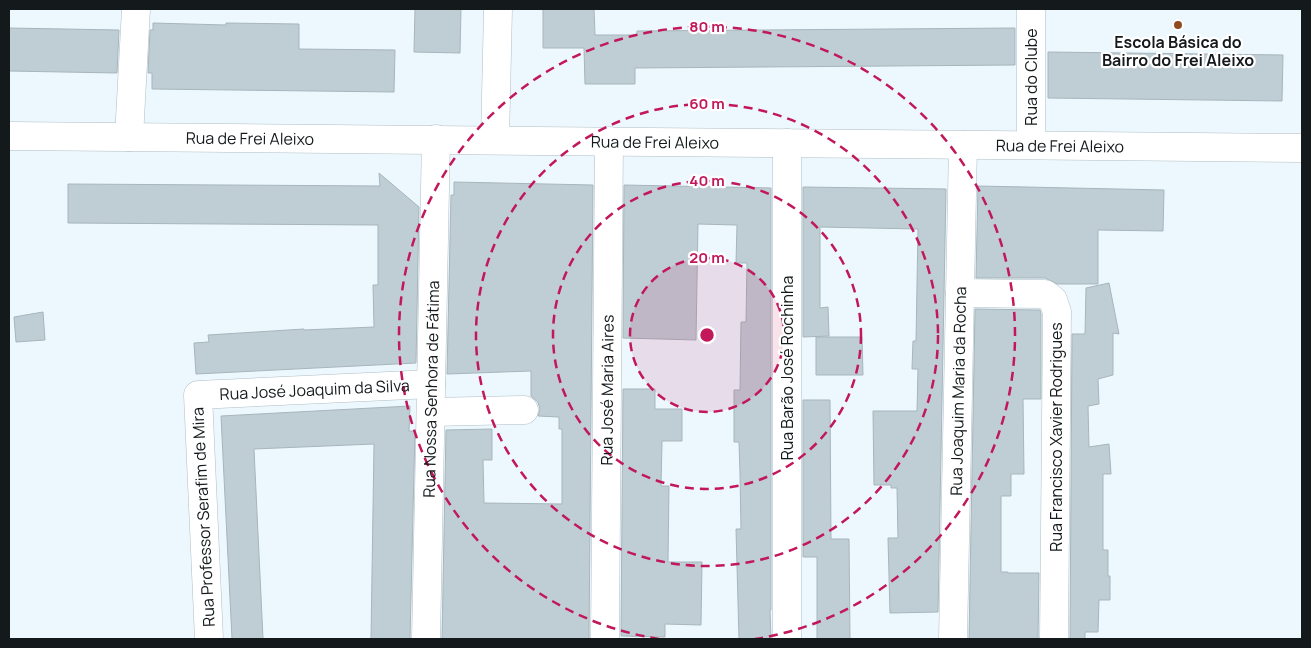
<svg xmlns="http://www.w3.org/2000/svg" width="1311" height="648" viewBox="0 0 1311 648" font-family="Manrope,sans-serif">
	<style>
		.building { fill: #bfcdd4; stroke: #a7b5bc }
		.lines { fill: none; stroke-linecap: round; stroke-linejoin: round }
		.street-casing { stroke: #b0bec5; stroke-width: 29 }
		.street { stroke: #fff; stroke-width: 28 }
		.ring { fill: none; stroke: #c2185b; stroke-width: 2.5; stroke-dasharray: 9 6 }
		.poi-dot { fill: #904c1f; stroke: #fff; stroke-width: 2 }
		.labels { text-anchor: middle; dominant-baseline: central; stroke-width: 4.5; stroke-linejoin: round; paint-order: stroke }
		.poi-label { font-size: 16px; font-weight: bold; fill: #14191b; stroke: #fff }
		.street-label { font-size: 16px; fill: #14191b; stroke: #fff }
		.centre { fill: #c2185b; stroke: #fff; stroke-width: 2.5 }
		.ring-label { font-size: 15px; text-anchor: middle; font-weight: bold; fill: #c2185b; stroke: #fff; stroke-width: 4.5; stroke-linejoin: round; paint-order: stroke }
	</style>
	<rect width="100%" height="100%" fill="#ecf8fe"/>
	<!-- building -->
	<path class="building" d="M415 9H461L460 53 414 52Z
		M543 9H594L595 35H637V31L1015 28V65L635 68V84H585L584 48H543Z
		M153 23 226 25V23L299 24V49L395 50 394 92 152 89V73H148L150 30H153Z
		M9 28 119 30 117 73 9 71Z
		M1048 52 1283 55 1282 101 1048 98Z
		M379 173 419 207 416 363 196 374 194 343 209 342 208 335 304 329V330L374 327 373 285H378V225L68 223V184L380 186Z
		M454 182 593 185 589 639H442L446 430 492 429V460H483L484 503 562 504V429H559V417L538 416 540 409 538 402 531 396V371L447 374 451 195H454Z
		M624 185 771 188V610H770L771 639H739L736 529H741L740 473 739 442H734V390H740L741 322H746L747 263H736L737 225 698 224 696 340 623 338Z
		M978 186 1164 190 1163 231 1098 230V284H1057L1045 278H976Z
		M803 187 946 189 938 612 890 613 888 538H898L897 488H891V485H874L873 411H917L918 369H912L913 341H916L918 229 820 227V308L828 307 829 336 803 337Z
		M1109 283 1119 334 1113 333V375L1098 379 1099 404 1088 406 1089 447 1109 444 1111 474H1103V550H1108V576H1110V600H1099L1098 632H1085V639H1070L1072 334H1085L1086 288Z
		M975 309 1040 310 1041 314V399H1023L1024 474H1011V496H1001V572H1008V573H1039L1038 639H969Z
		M43 312 45 340 16 342 14 317Z
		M816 337H862L863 375H816Z
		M623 389H655V409H682V441H662L661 486H669L668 562H702L701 625 665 624V637L621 636Z
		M803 400H830L831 539H849L850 639H817V557H803Z
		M410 406 409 431H415L410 639H371L374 444 254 449 263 639H232L221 416Z"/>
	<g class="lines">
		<!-- street casing -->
		<g class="street-casing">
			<g id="street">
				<path d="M1031 9V145"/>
				<path id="s1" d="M9 136 1302 148"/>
				<path d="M129 137 136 9"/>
				<path d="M495 140 498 9"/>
				<path d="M787 143V639"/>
				<path d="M960 293 1045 294 1053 300 1057 312 1054 639"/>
				<path d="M431 412 524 410"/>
				<path id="s2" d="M209 639 198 395 431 384"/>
				<path id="s3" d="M426 639 436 139"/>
				<path id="s4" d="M605 639 609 141"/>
				<path id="s5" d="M953 639 963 145"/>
			</g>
		</g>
		<!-- street -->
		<use href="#street" class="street"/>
	</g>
	<!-- distance rings -->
	<circle cx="707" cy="335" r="77" fill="#c2185b" fill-opacity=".12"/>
	<g class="ring">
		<circle cx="707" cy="335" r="77"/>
		<circle cx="707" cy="335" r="154"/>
		<circle cx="707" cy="335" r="231"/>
		<path d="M659 639A308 308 0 1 1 755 639"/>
	</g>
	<!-- markers -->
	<circle class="poi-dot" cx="1178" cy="25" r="5"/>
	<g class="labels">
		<!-- poi labels -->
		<g class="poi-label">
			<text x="1178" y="42">Escola Básica do<tspan x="1178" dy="18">Bairro do Frei Aleixo</tspan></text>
		</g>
		<!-- street labels -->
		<g class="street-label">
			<text transform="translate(1031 77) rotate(-90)">Rua do Clube</text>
			<text stroke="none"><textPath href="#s1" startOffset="241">Rua de Frei Aleixo</textPath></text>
			<text stroke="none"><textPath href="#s1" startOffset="646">Rua de Frei Aleixo</textPath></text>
			<text stroke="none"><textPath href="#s1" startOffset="1051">Rua de Frei Aleixo</textPath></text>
			<text transform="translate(787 368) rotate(-90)">Rua Barão José Rochinha</text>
			<text stroke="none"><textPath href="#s2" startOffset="361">Rua José Joaquim da Silva</textPath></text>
			<text stroke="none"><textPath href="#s3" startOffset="250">Rua Nossa Senhora de Fátima</textPath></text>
			<text stroke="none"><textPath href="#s4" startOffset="249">Rua José Maria Aires</textPath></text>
			<text stroke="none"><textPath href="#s5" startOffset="248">Rua Joaquim Maria da Rocha</textPath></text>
			<text transform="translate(1056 437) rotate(-90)">Rua Francisco Xavier Rodrigues</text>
			<text transform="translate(203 517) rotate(-93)">Rua Professor Serafim de Mira</text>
		</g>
	</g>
	<circle cx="707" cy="335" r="8" class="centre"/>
	<g class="ring-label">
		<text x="707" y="32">80 m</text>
		<text x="707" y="109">60 m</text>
		<text x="707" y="186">40 m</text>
		<text x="707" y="263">20 m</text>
	</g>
	<!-- border -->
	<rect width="1311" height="648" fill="none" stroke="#14191b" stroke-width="20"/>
</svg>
